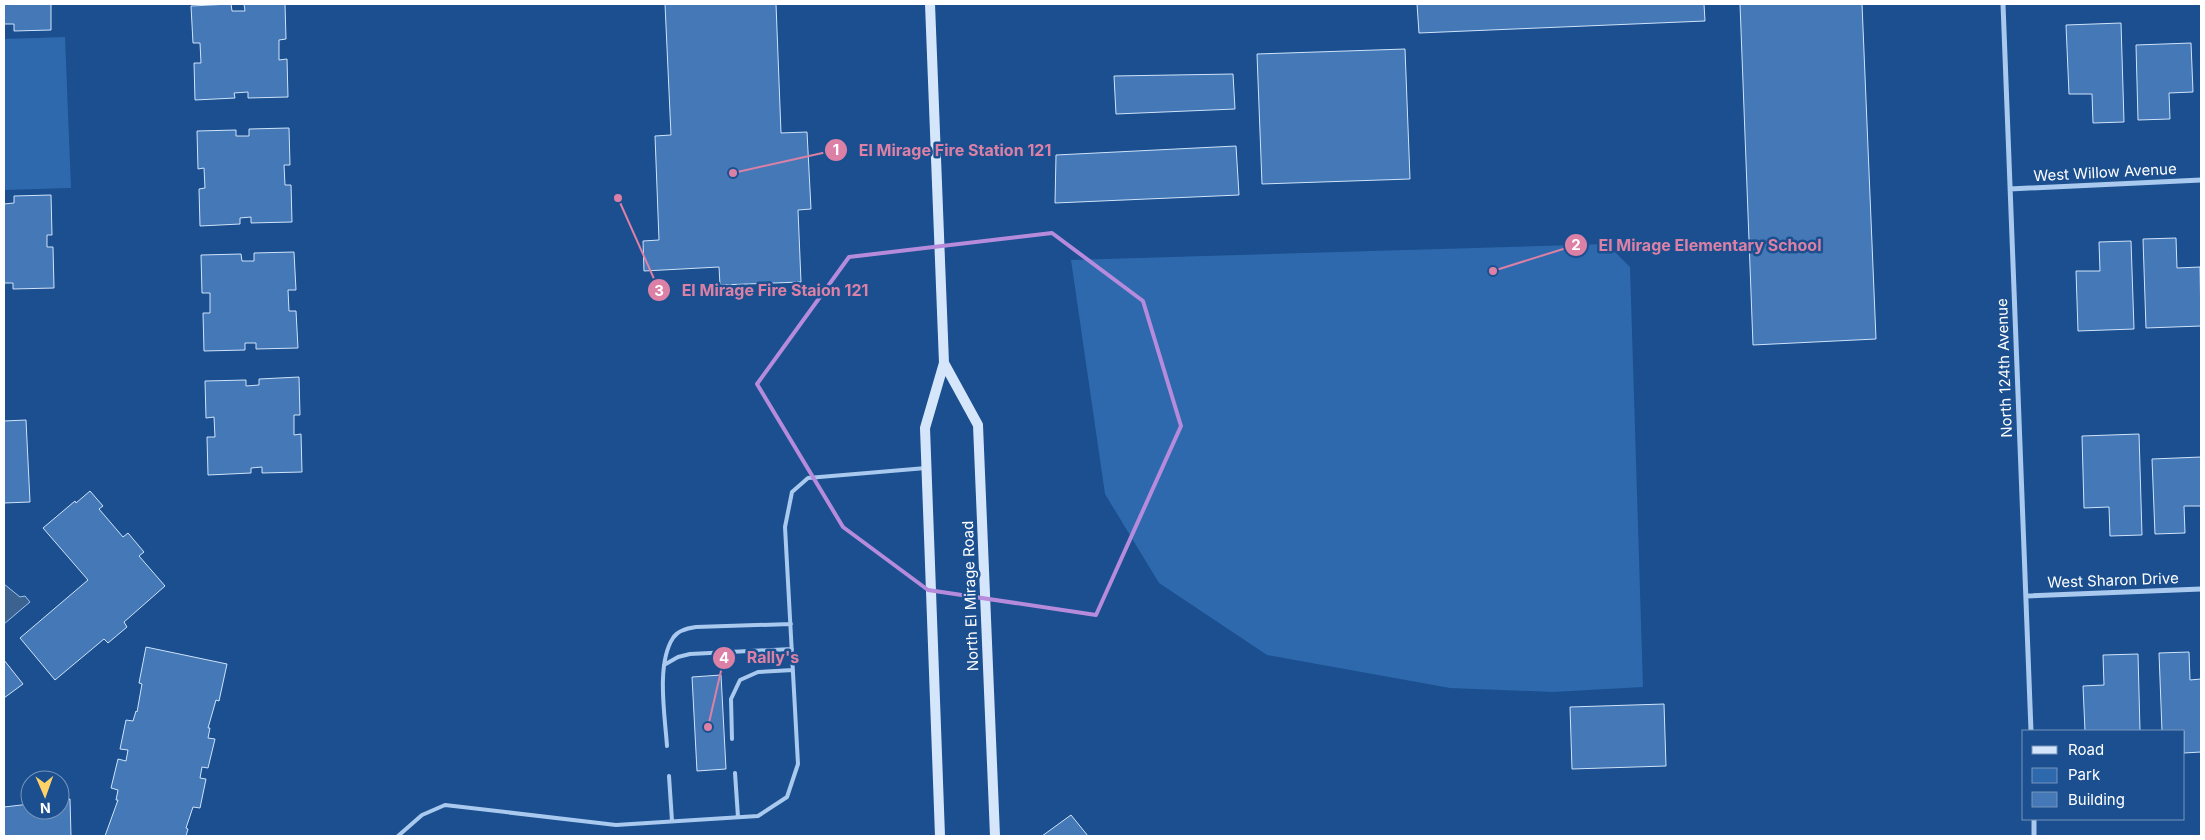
<svg xmlns="http://www.w3.org/2000/svg" width="2205" height="840" viewBox="0 0 2205 840" font-family="Inter,sans-serif">
	<style>
		.green { fill: #2e69ad }
		.water { fill: #3c6290; stroke: #9cc4f0 }
		.building { fill: #4478b7; stroke: #cfe3fa }
		.lines { fill: none; stroke-linecap: round; stroke-linejoin: round }
		.service { stroke: #a9c9ee; stroke-width: 4 }
		.minor { stroke: #a9c9ee; stroke-width: 5 }
		.secondary { stroke: #d6e6fa; stroke-width: 10 }
		.marked { fill: none; stroke: #b68bdc; stroke-width: 4; stroke-linejoin: round }
		.labels { text-anchor: middle; dominant-baseline: central; stroke-width: 5; stroke-linejoin: round; paint-order: stroke }
		.street-label { font-size: 15px; fill: #fff; stroke: #1b4f8f }
		.leader { fill: none; stroke: #dd80a5; stroke-width: 2 }
		.callout-dot { fill: #dd80a5; stroke: #1b4f8f; stroke-width: 2 }
		.mark-label { font-size: 15px; text-anchor: middle; font-weight: bold; fill: #fff }
		.callout-label { font-size: 16px; text-anchor: middle; font-weight: bold; fill: #dd80a5; stroke: #1b4f8f; stroke-width: 5; stroke-linejoin: round; paint-order: stroke }
	</style>
	<rect width="100%" height="100%" fill="#1b4f8f"/>
	<!-- green -->
	<path class="green" d="M65 37 71 188 4 190V39Z
		M1607 244 1630 267 1643 687 1553 692 1450 688 1267 655 1159 583 1105 494 1071 260Z"/>
	<!-- water -->
	<path class="water" d="M4 584 20 597 25 596 30 602 4 624Z"/>
	<!-- building -->
	<path class="building" d="M4 4H51V30L14 31V24H4Z
		M231 4 232 11H245L244 4H285L286 39 279 40V60L287 59 288 97 248 98V92L234 93 235 98 195 100 194 63H201L200 43H193L191 6Z
		M665 4H776L781 133 807 132 811 209 798 210 801 282 720 285 719 267 644 271 643 241 659 240 655 136 671 135Z
		M1417 4H1704L1705 21 1419 33Z
		M1740 4H1862L1876 339 1753 345Z
		M2121 23 2124 122 2093 123 2092 94H2069L2066 25Z
		M2191 43 2193 92 2169 93 2170 119 2138 120 2136 45Z
		M1405 49 1410 179 1262 184 1257 54Z
		M1233 74 1235 109 1116 114 1114 76Z
		M289 128 290 165H284L285 185H291L292 222 251 223V217L240 218V224L200 226 199 189 205 188 204 168 198 169 197 131 236 130V136H249V129Z
		M1236 146 1239 195 1055 203 1056 155Z
		M51 195 52 235H47V247H53L54 288 13 289V283H4V204L14 203V196Z
		M2176 238 2177 268 2200 267 2201 326 2146 328 2143 239Z
		M2131 241 2134 329 2078 331 2076 271H2100L2099 242Z
		M294 252 296 290H288L289 311H296L298 348 256 349V343H245V350L204 351 203 313H210V293H202L201 255 241 254 242 261H254V253Z
		M299 377 300 415H294V435L301 434 302 472 262 473V467L251 468V473L208 475 207 437H215L214 417 206 418 205 381 246 380V386L259 385V379Z
		M26 420 30 502 4 503V421Z
		M2139 434 2142 535 2110 536 2109 507 2084 508 2082 436Z
		M2201 457V506H2184L2185 533 2155 534 2152 459Z
		M90 491 103 506 99 509 123 537 128 533 144 552 139 556 165 586 124 622 127 627 108 643 104 639 55 680 20 638 88 580 43 528 75 501 76 503Z
		M146 647 227 664 219 701 216 700 208 728H210L208 738 215 739 208 768 202 767 200 778 206 779 200 808 193 807 186 828 188 829 186 836H105L118 800H116L118 790 111 788 118 759 126 761 128 750 120 749 126 720 133 721 136 711 137 712 142 684 139 683Z
		M2189 652 2190 680 2201 679V752L2184 753V731H2162L2159 653Z
		M2138 654 2140 731H2085L2083 686 2104 685 2103 655Z
		M4 660 23 684 4 698Z
		M721 675 726 769 697 771 692 677Z
		M1664 704 1666 766 1572 769 1570 707Z
		M60 799H70L71 836H4V805V807L30 804V810H60Z
		M1071 815 1088 836H1042Z"/>
	<g class="lines">
		<!-- service -->
		<path class="service" d="M664 665 678 657 690 654 792 649
			M732 739 731 699 740 680 758 672 793 670
			M667 746C665 716 656 664 673 638 678 630 688 628 696 627L791 624
			M735 773 738 817
			M669 776 672 821
			M398 836 422 815 445 805 616 825 758 816 787 797 798 764 785 527 792 492 808 478 926 468"/>
		<!-- minor -->
		<path class="minor" d="M2003 4 2031 731
			M2010 189 2201 180
			M2026 596 2201 589
			M2034 819V836"/>
		<!-- secondary -->
		<path class="secondary" d="M930 4 944 363 925 428 940 836
			M944 363 978 425 995 836"/>
	</g>
	<!-- marked area -->
	<path class="marked" d="M1052 233 1143 301 1181 426 1096 615 928 590 843 527 757 384 849 257Z"/>
	<g class="labels">
		<!-- street labels -->
		<g class="street-label">
			<text transform="translate(2105 172) rotate(-3)">West Willow Avenue</text>
			<text transform="translate(2004 368) rotate(-92)">North 124th Avenue</text>
			<text transform="translate(2113 580) rotate(-2)">West Sharon Drive</text>
			<text transform="translate(970 596) rotate(-92)">North El Mirage Road</text>
		</g>
	</g>
	<!-- callouts -->
	<path class="leader" d="M733 173L836 150M1493 271L1576 245M618 198L659 290M708 727L724 658"/>
	<g class="callout-dot">
		<circle cx="733" cy="173" r="5"/>
		<circle cx="1493" cy="271" r="5"/>
		<circle cx="618" cy="198" r="5"/>
		<circle cx="708" cy="727" r="5"/>
		<circle cx="836" cy="150" r="12"/>
		<circle cx="1576" cy="245" r="12"/>
		<circle cx="659" cy="290" r="12"/>
		<circle cx="724" cy="658" r="12"/>
	</g>
	<g class="mark-label">
		<text x="836" y="155">1</text>
		<text x="1576" y="250">2</text>
		<text x="659" y="296">3</text>
		<text x="724" y="663">4</text>
	</g>
	<g class="callout-label">
		<text x="955" y="156">El Mirage Fire Station 121</text>
		<text x="1710" y="251">El Mirage Elementary School</text>
		<text x="775" y="296">El Mirage Fire Staion 121</text>
		<text x="773" y="663">Rally's</text>
	</g>
	<!-- border -->
	<rect width="2205" height="840" fill="none" stroke="#ffffff" stroke-width="10"/>
	<!-- legend -->
	<rect x="2022" y="730" width="162" height="90" fill="#1b4f8f" stroke="#7695bc"/>
	<rect x="2032" y="746" width="25" height="8" fill="#d6e6fa" stroke="#7695bc"/>
	<text x="2068" y="755" font-size="15" fill="#ffffff">Road</text>
	<rect x="2032" y="768" width="25" height="15" fill="#2e69ad" stroke="#7695bc"/>
	<text x="2068" y="780" font-size="15" fill="#ffffff">Park</text>
	<rect x="2032" y="792" width="25" height="15" fill="#4478b7" stroke="#7695bc"/>
	<text x="2068" y="805" font-size="15" fill="#ffffff">Building</text>
	<!-- north arrow -->
	<g transform="translate(45 795) rotate(178)"><circle r="24" fill="#1b4f8f" stroke="#7695bc"/>
	<path d="M0-4L9 19L0 12L-9 19Z" fill="#ffd166"/>
	<text y="-8" font-size="14" font-weight="bold" text-anchor="middle" fill="#ffffff">N</text>
	</g>
</svg>
